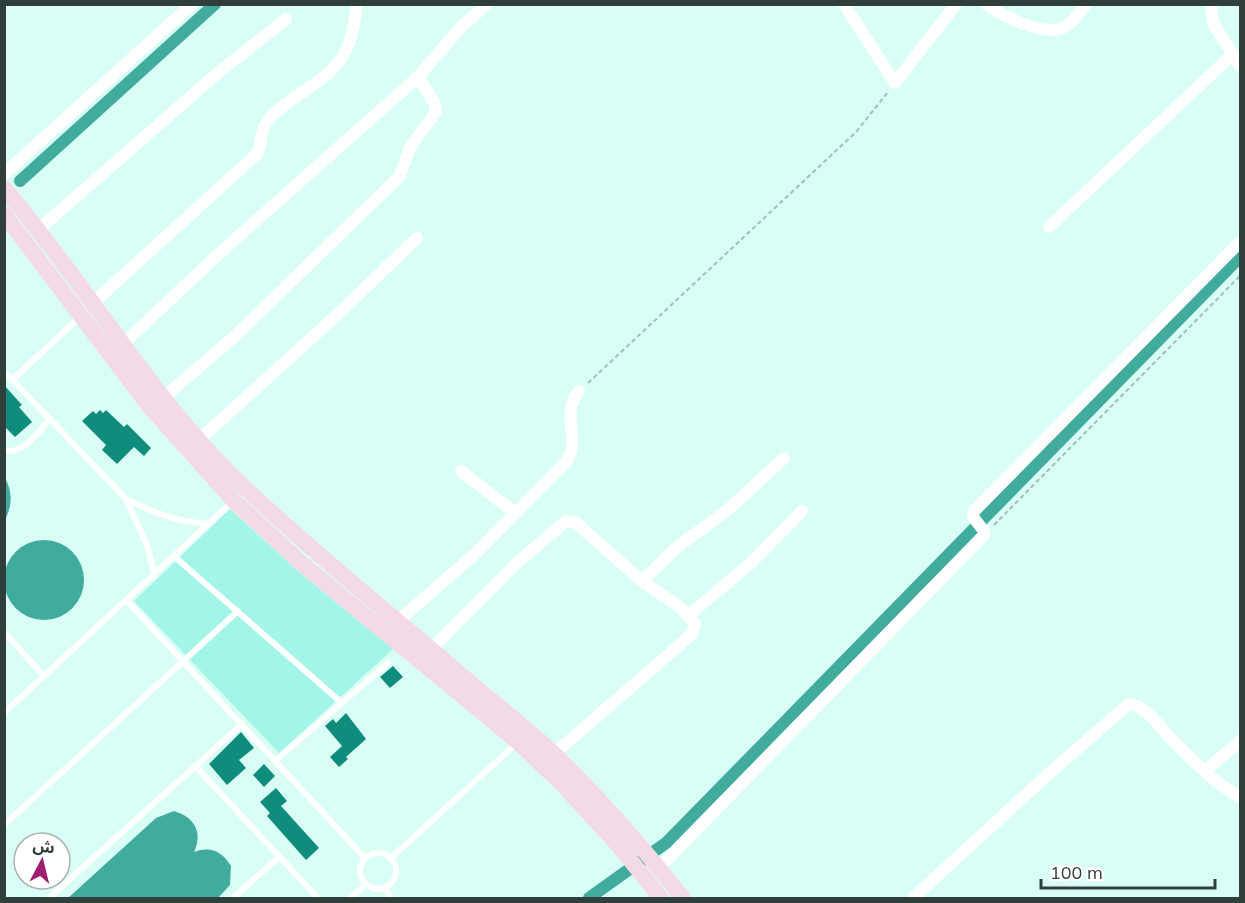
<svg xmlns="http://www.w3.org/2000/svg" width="1245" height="903" viewBox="0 0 1245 903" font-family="Mulish,'Noto Sans Arabic',sans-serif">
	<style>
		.green { fill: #a2f5e7 }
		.water { fill: #41ac9d }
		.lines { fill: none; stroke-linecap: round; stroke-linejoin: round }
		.canal { stroke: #41ac9d; stroke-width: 12 }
		.building { fill: #108c7d }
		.path { stroke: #a1beb8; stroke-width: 2; stroke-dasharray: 4.5 3; stroke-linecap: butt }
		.lane { stroke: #fff; stroke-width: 6 }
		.street { stroke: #fff; stroke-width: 12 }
		.secondary { stroke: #f4d9e6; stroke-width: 16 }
	</style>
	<rect width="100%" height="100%" fill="#d9fef6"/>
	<!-- green -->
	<path class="green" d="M230 509 299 572 393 649 279 753 134 601Z"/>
	<!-- water -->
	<path class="water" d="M5 478C13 492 12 506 5 520Z
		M4 580a40 40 0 1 1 80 0a40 40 0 1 1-80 0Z
		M174 811C195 817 203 833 194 852 210 846 222 851 231 866L230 885 218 898H68L156 818Z"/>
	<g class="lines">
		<!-- canal -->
		<path class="canal" d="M20 181 215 4
			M589 898 666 843 1240 257"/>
	</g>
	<!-- building -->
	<path class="building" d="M4 385 22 405 19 407 32 422 15 437 4 426Z
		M100 410 103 413 106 410 124 427 127 424 151 448 144 456 134 447 117 464 102 450 106 445 82 421 93 411 96 414Z
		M393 666 403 677 390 688 380 677Z
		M346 713 366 739 346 757 348 759 339 767 330 757 342 746 325 726 333 719 336 723Z
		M241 732 254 748 239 760 246 768 227 785 209 764Z
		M264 764 275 776 264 787 253 775Z
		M276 788 287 801 281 806 319 848 306 860 267 816 270 813 260 802Z"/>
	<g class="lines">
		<!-- path -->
		<path class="path" d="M588 383 856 132 888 92
			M994 525 1240 276"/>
		<!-- lane -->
		<path class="lane" d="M4 371 126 499
			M12 380 80 317
			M4 451C24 454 38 432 50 419
			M175 557 342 703
			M155 576 147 545 126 499C154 513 178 522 209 524
			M127 601 365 858
			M4 632 44 676
			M4 713 233 501
			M275 761 388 663
			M195 766 318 898
			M4 825 238 611
			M360 871a18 18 0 1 1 36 0a18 18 0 1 1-36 0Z
			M391 858 517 743
			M385 888 391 898
			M49 898 242 724
			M233 898 279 857
			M351 898 365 885"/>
		<!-- street -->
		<path class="street" d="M844 4 895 83 956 4
			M986 4C1003 16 1041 36 1062 28 1072 25 1079 12 1086 4
			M1211 4 1213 23 1240 66
			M4 174 192 4
			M1049 227 1233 54
			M39 229 219 72 286 19
			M94 302 257 154C262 144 260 133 266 123 272 113 287 103 297 96 341 67 350 57 357 4
			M123 344 222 251 418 77 462 26 487 4
			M163 398 235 336 400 176 410 147 436 112 435 104 418 77
			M199 440 337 315 417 238
			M461 471 515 513
			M642 581 676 548 729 509 784 458
			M689 615 751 563 802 511
			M398 621 475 554 567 461C581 438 560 413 579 391
			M431 649 518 562 566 521 575 522 642 581 681 608 695 624 692 634 554 754
			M1206 770 1240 741
			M659 868 984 535V531L973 517 974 511 1240 242
			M913 898 1054 769 1129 704C1147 706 1163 731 1175 743 1194 761 1217 785 1240 797"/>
		<!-- secondary -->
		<path class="secondary" d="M4 188C88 286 152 401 246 489 319 558 399 621 475 687 502 709 529 730 554 754 601 799 643 848 683 898
			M4 214 149 406 233 500 300 562 518 742 563 785 619 846 661 898"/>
	</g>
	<!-- border -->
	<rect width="1245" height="903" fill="none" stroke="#313f3c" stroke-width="12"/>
	<!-- north arrow -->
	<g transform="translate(42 861) rotate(7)"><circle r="28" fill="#ffffff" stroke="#adb2b1" stroke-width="1.5"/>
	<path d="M0-4.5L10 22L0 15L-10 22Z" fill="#a01e6f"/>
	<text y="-9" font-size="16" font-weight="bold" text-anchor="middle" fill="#313f3c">ش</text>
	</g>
	<!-- scale -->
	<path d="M1041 879v9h174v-9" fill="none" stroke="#313f3c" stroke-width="3"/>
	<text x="1050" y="879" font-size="18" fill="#313f3c" stroke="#ffffff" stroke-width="4.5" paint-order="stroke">100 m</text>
</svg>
